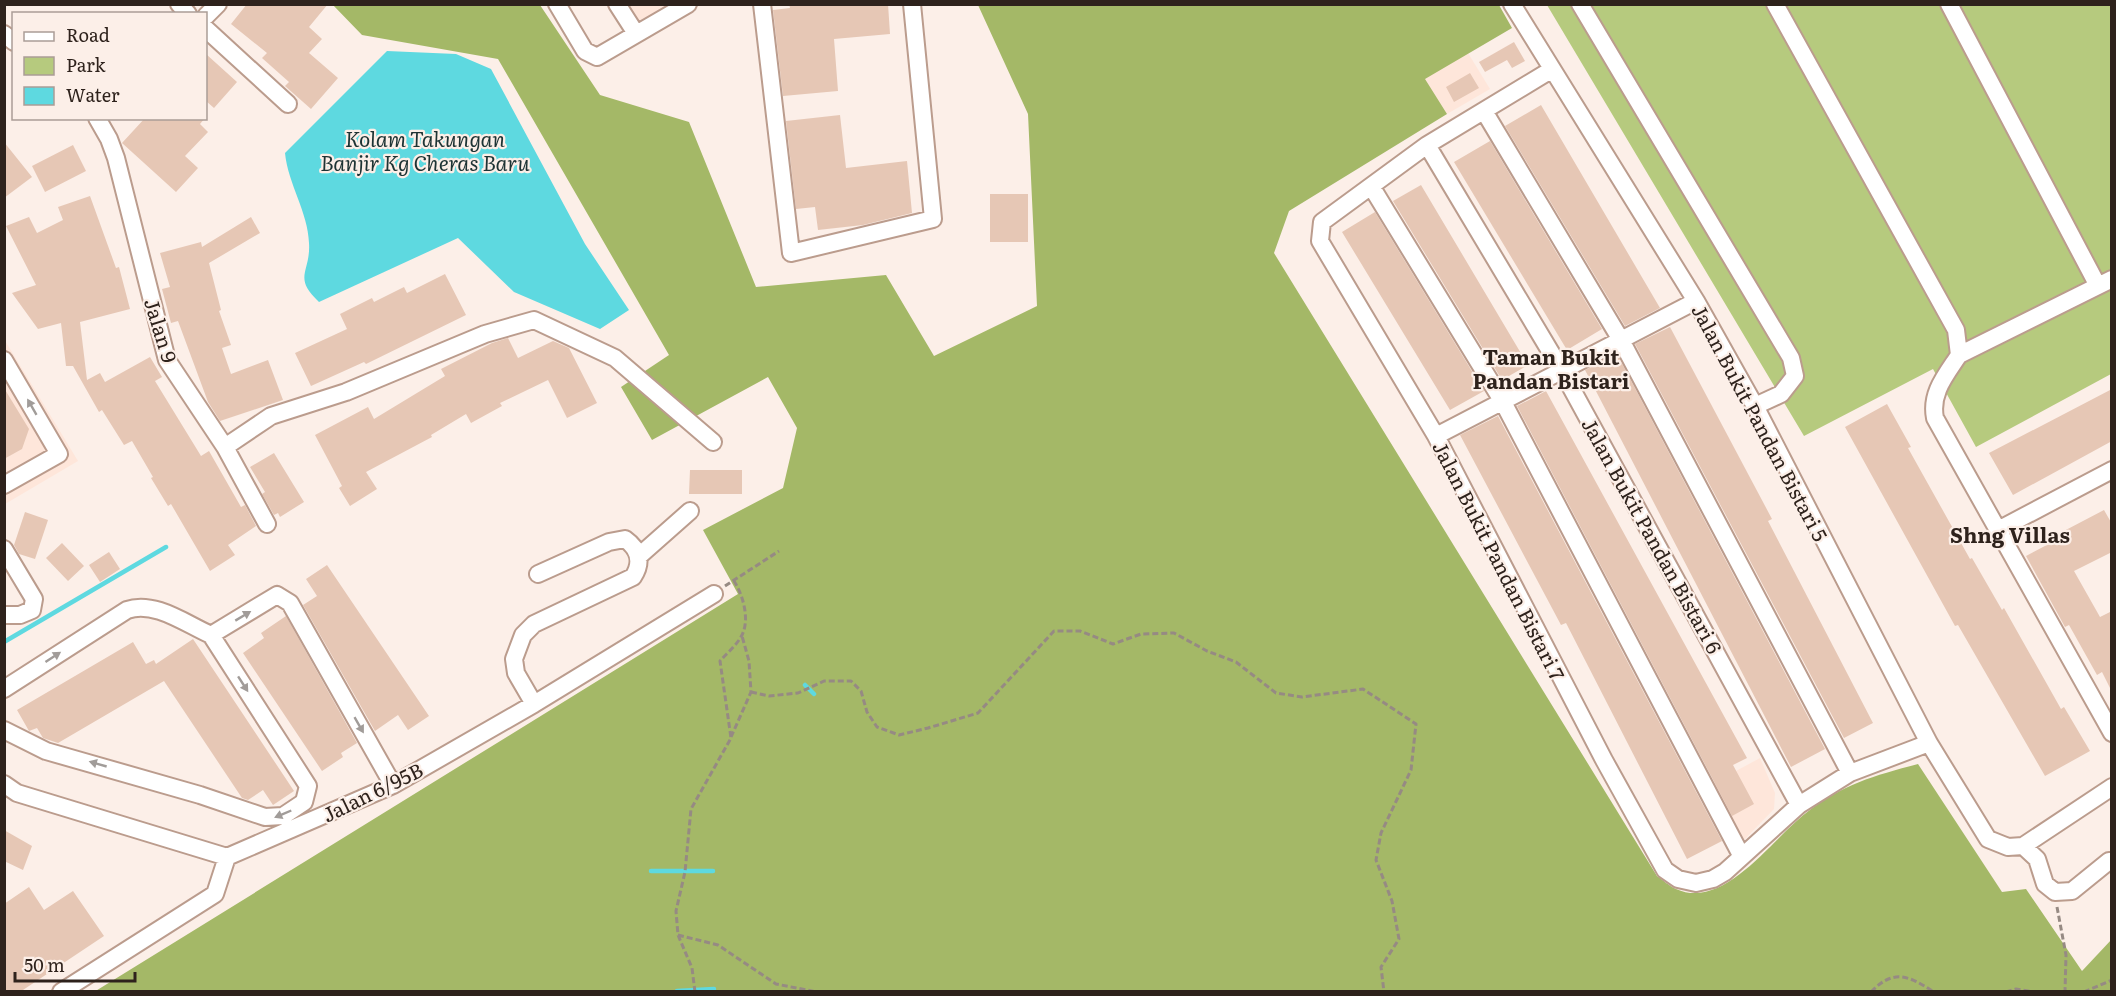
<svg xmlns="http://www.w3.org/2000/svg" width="2116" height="996" viewBox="0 0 2116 996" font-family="Literata,serif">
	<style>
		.built { fill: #fee6da }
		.green { fill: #b6ca7e }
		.forest { fill: #a4b867 }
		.water { fill: #5ed9e0 }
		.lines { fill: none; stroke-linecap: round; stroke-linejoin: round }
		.stream { stroke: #5ed9e0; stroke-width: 4.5 }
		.building { fill: #e6c7b5 }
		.minor-casing { stroke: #bb9c8d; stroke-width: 20 }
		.path { stroke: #968a83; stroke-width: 3; stroke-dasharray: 6 3; stroke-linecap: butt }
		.minor { stroke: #fff; stroke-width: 16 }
		.oneway { fill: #a19c99 }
		.labels { text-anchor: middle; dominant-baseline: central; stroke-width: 4.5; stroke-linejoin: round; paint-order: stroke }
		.street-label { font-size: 20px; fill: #2e221c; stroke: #fcefe8 }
		.water-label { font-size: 21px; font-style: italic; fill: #1d3334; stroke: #fcefe8 }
		.neighbourhood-label { font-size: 21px; font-weight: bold; fill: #2e221c; stroke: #fcefe8 }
	</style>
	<rect width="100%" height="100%" fill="#fcefe8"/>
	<!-- built -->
	<path class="built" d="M625 5H673L637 24Z
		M1468 53 1490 89 1447 114 1424 79Z
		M4 339 78 461 5 504H4Z
		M1760 758 1775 793 1774 809 1743 841 1712 784Z"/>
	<!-- green -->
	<path class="green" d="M1547 5H2111V374L1976 447 1933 369 1804 436Z"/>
	<!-- forest -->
	<path class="forest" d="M332 4 540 5 600 95 689 122 756 287 886 275 934 356 1037 306 1028 114 978 5H1499L1512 28 1425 79 1447 114 1289 211 1274 253 1657 876C1663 880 1669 886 1676 889 1724 911 1772 839 1806 813 1843 784 1873 776 1918 764L2002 892 2026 889 2082 971 2112 939 2111 992H94L738 594 703 530 783 488 797 428 768 377 652 440 621 387 669 355 498 59 362 35Z"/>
	<!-- water -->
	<path class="water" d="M387 51 456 54 491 69 585 244 629 310 600 329 514 292 458 238 319 302C292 277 311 272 309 243 308 212 288 184 285 153Z"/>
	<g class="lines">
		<!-- stream -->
		<path class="stream" d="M4 642 166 547
			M805 685 814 694
			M651 871H713
			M677 991 714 989"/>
	</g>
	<!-- building -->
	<path class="building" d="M247 4H328L309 27 322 39 309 53 338 78 311 109 285 86 289 82 262 58 267 53 231 24Z
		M789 4H888L890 34 834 39 838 91 783 96 773 10 790 8Z
		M1514 42 1525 61 1512 68 1507 60 1485 72 1479 62Z
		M206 54 237 82 214 108 206 101Z
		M1470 73 1479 88 1454 102 1446 87Z
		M1541 105 1660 308 1625 326 1505 126Z
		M840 115 846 168 907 161 912 213 863 225 818 230 815 207 796 209 786 121Z
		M145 118H205L200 124 208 132 185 156 198 168 176 192 122 143Z
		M1490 141 1602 329 1567 350 1454 162Z
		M4 142 32 177 4 198Z
		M73 145 86 171 45 192 32 166Z
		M1421 185 1528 365 1502 380 1393 201Z
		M990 194H1028V242H990Z
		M90 196 116 268 119 267 130 309 80 322 87 380 100 373 105 382 150 357 162 377 155 381 201 456 209 451 241 507 245 505 256 526 228 545 235 555 210 571 171 504 168 506 151 478 153 477 132 441 124 445 102 410 99 412 73 366H66L61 323 38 329 12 293 36 285 6 226 29 217 37 233 63 220 58 207Z
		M1375 212 1484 391 1450 410 1342 232Z
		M251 217 260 233 209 263 221 310 219 311 231 345 222 348 231 374 268 360 283 400 220 421 208 402 178 321 171 323 162 289 170 287 160 253 201 242 202 247Z
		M445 274 466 315 366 364 364 362 311 386 295 353 347 329 340 314 372 298 374 302 404 287 407 293Z
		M1670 327 1772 519 1768 521 1873 723 1844 738 1635 344Z
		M508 338 518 358 553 341 569 348 597 403 567 418 548 380 500 403 502 406 471 423 466 414 431 435 432 437 366 472 377 489 350 506 339 488 342 486 315 435 368 407 374 419 445 376 441 369 492 343Z
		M1617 354 1825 749 1791 767 1585 370Z
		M4 388 29 429 22 449 4 459Z
		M2112 389V441L2013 495 1989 453Z
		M1546 391 1747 758 1733 765 1754 804 1732 816 1517 406Z
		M1887 404 1911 447 1908 448 1970 559 1972 558 2002 610 2004 608 2061 709 2064 707 2090 751 2045 776 1958 625 1955 626 1845 427Z
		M1498 416 1722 841 1687 859 1566 623 1561 625 1460 435Z
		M274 453 304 502 280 517 278 513 274 515 262 494 265 492 250 467Z
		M690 470H742V494H689Z
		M2104 510 2112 524V552L2074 571 2100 617 2112 611V692L2102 672 2097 675 2069 625 2065 627 2026 556 2064 536 2062 532Z
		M25 512 48 520 35 559 19 554 14 545Z
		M62 543 84 566 68 581 46 558Z
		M109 552 120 569 100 582 89 565Z
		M327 565 429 716 408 730 398 715 375 731 303 605 317 596 306 579Z
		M286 616 357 743 341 753 343 757 322 771 243 653 264 638 261 633Z
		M193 639 294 791 273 805 263 790 248 800 242 798 164 681 58 743 43 738 37 728 29 731 17 710 133 642 146 664 154 660 156 664Z
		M4 830 32 846 23 870 4 861Z
		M29 887 44 910 73 891 104 936 20 992H4V904Z"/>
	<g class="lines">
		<!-- minor casing -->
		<g class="minor-casing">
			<path id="minor" d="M179 4 188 14
				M557 4 585 51 597 57 688 4
				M617 4 635 32
				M762 4 791 253 933 219 912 4
				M1512 4 1696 301 1755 406 1929 743 1988 839 2008 847 2023 846 2112 787
				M1580 4 1791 358 1795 376 1781 394 1755 406
				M1775 4 1956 330 1959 355
				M1949 4 2098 286
				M206 16 218 4
				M206 29 288 104
				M4 34 14 42
				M1551 70 1427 145 1322 222 1320 241 1436 436 1604 760 1665 870 1678 879 1696 883 1713 879 1725 872 1799 805 1850 773 1929 743
				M1484 111 1621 340 1850 773
				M97 118 109 139 116 158 167 360 225 447 267 524
				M1427 145 1562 371 1799 805
				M1371 186 1503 402 1741 855
				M1959 355C1946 375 1930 393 1935 418L2112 733
				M1959 355 2112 279
				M4 360 59 454 4 485
				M1436 436 1696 301
				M225 447 271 416 346 392 485 334 534 320 615 358 713 442
				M1998 530 2112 470
				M4 549 34 599 32 610 20 615H4
				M638 557 690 511
				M4 689 127 610C154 600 186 624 211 635L277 595 290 603 393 785
				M534 704 516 673 514 659 523 635 534 624 633 577C643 562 639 549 625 539L609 542 538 574
				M4 730 46 751 200 795 265 817 283 816 304 802 308 786 211 635
				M4 784 17 793 227 857 393 785 534 704 714 594
				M2023 846 2037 859 2045 884 2055 892 2072 891 2109 861
				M61 992 215 894 227 857"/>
		</g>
		<!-- path -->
		<path class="path" d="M725 586 779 551
			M751 692 769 696 798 693 824 681H851L861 691 867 712 877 727 899 735 928 728 978 713 1054 631H1080L1113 644 1141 634 1174 633 1207 651 1236 662 1276 693 1302 697 1363 689 1416 724 1411 770 1381 833 1376 860 1392 901 1399 939 1381 967 1384 992
			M731 737 751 692 749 661 742 636
			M2057 907 2066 955 2065 992
			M678 935 718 945 776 984 817 992
			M695 992 692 968 678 935 676 911 685 872 691 809 731 738 720 661C727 653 737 645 742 635 750 619 743 595 734 581
			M1871 992C1894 968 1909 976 1934 992
			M2006 992 2016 989 2035 992
			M2084 992 2112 980"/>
		<!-- minor -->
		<use href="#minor" class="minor"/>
	</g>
	<!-- one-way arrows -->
	<defs><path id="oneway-solid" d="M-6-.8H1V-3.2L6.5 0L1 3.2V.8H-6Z" transform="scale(1.5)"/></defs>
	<g class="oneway">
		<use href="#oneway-solid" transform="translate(32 407) rotate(-120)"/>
		<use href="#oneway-solid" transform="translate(243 616) rotate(-31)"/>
		<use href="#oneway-solid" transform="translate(53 657) rotate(-33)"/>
		<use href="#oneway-solid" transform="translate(243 684) rotate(57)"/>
		<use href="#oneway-solid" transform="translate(359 725) rotate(60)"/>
		<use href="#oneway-solid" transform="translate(98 764) rotate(-164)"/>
		<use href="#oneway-solid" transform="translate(283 814) rotate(157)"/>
	</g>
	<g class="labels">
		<!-- street labels -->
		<g class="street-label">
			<text transform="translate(162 330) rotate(73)">Jalan 9</text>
			<text transform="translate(1761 422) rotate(62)">Jalan Bukit Pandan Bistari 5</text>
			<text transform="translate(1653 535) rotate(61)">Jalan Bukit Pandan Bistari 6</text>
			<text transform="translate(1500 560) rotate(63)">Jalan Bukit Pandan Bistari 7</text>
			<text transform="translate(372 791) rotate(-26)">Jalan 6/95B</text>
		</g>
		<!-- water labels -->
		<g class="water-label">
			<text x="425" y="137">Kolam Takungan<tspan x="425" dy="24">Banjir Kg Cheras Baru</tspan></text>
		</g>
		<!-- neighbourhood labels -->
		<g class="neighbourhood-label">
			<text x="1551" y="355">Taman Bukit<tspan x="1551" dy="24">Pandan Bistari</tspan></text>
			<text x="2010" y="533">Shng Villas</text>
		</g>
	</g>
	<!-- border -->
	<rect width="2116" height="996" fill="none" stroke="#2e221c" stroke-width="12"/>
	<!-- legend -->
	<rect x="12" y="12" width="195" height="108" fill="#fcefe8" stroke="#aa9d96" stroke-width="1.5"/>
	<rect x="24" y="32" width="30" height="9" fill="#ffffff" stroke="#aa9d96" stroke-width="1.5"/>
	<text x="66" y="42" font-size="18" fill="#2e221c">Road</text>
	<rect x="24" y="57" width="30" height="18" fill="#b6ca7e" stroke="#aa9d96" stroke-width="1.5"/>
	<text x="66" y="72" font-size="18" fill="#2e221c">Park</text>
	<rect x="24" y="87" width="30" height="18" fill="#5ed9e0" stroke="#aa9d96" stroke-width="1.5"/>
	<text x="66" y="102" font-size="18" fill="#2e221c">Water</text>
	<!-- scale -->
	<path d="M15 972v9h120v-9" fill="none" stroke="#2e221c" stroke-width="3"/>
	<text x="24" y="972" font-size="18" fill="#2e221c" stroke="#fcefe8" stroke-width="4.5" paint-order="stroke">50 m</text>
</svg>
